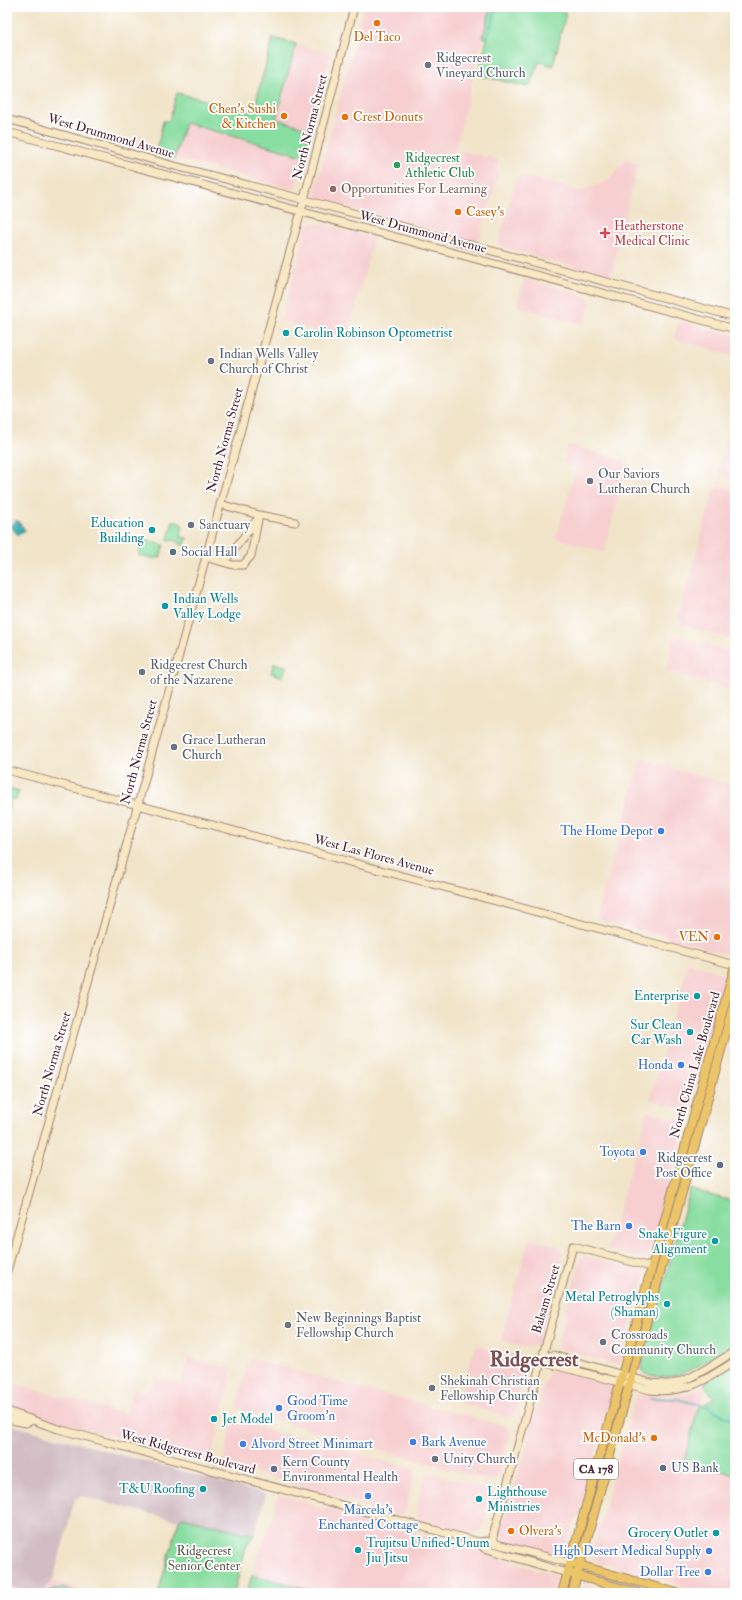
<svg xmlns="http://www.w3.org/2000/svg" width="742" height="1600" viewBox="0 0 742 1600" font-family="'IM FELL Double Pica',serif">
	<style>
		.built { fill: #f7cfd0 }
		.industrial { fill: #d2bdc5 }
		.green { fill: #88dda0; stroke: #697e66 }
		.water { fill: #3cadb5; stroke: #436670 }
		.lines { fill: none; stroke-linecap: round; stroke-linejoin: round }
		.stream { stroke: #3cadb5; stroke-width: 1.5 }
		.secondary-casing { stroke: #9e827a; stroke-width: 9 }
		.primary-casing { stroke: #9e827a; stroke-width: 10 }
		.secondary { stroke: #f8e8c3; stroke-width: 7 }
		.primary { stroke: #edc569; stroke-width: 8 }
		.food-dot { fill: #e8710a; stroke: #fff; stroke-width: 1.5 }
		.worship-dot { fill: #6b7280; stroke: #fff; stroke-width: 1.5 }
		.leisure-dot { fill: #2e9e5b; stroke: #fff; stroke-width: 1.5 }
		.education-dot { fill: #8d6e63; stroke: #fff; stroke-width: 1.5 }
		.health-dot { fill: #e0444e; stroke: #fff; stroke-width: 1.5 }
		.culture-dot { fill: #0f9aa8; stroke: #fff; stroke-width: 1.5 }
		.service-dot { fill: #5c6f8a; stroke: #fff; stroke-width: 1.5 }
		.shop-dot { fill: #3f7fe0; stroke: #fff; stroke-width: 1.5 }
		.labels { text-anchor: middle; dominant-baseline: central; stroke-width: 3.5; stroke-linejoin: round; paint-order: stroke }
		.shield { fill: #fff; stroke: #80626b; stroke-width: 1 }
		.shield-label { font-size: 12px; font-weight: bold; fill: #4a1f2b }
		.food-label { font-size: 13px; fill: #c56008; stroke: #fff; text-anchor: end }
		.worship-label { font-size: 13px; fill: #5b616d; stroke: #fff; text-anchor: start }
		.street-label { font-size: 13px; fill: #4a1f2b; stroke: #fff }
		.leisure-label { font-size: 13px; fill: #27864d; stroke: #fff; text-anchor: start }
		.education-label { font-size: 13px; fill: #785e54; stroke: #fff; text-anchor: start }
		.health-label { font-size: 13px; fill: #be3a42; stroke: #fff; text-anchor: start }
		.culture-label { font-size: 13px; fill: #0d838f; stroke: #fff; text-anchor: end }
		.service-label { font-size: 13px; fill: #4e5e75; stroke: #fff; text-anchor: start }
		.shop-label { font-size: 13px; fill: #366cbe; stroke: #fff; text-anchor: end }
		.park-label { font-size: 13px; fill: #5d584e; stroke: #fff }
		.town-label { font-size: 21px; font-weight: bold; fill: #7c4f53; stroke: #fff }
	</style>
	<rect width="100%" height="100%" fill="#fff"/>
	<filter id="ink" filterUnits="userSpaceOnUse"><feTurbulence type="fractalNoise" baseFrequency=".025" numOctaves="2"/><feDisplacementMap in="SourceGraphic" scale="8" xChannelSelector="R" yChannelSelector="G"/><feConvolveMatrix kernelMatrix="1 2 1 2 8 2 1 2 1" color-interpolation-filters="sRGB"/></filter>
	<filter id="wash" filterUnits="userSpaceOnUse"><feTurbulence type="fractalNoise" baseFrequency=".012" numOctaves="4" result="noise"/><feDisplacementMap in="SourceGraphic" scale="16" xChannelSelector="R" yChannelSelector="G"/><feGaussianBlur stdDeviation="0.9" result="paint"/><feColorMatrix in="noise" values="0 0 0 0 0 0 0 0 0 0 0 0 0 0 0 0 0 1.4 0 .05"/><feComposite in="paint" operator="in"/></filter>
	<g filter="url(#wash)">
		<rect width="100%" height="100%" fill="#f1e4c9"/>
		<!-- built -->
		<path class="built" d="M364 7H491L455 149 498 160 496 168 498 176 480 236 475 241 317 199 315 191Z
			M273 38 331 53 295 188 291 189 175 158 184 122 245 139Z
			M625 160 638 164 610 277 502 247 498 243 516 179 521 176 582 191 608 181Z
			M313 222 374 238 347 339 281 321 307 225Z
			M524 279 587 296 591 302 584 325 517 306Z
			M683 321 735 336V356L674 339 678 324Z
			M735 413V480L721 476 718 472Z
			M568 445 624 460 627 465 604 552 556 538 576 468 563 464Z
			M721 486 735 490V634L730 639 681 624 678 618 714 490Z
			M679 636 735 653V691L666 671 674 639Z
			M641 759 735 786V943L733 952 727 954 703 948 702 946 692 943 689 944 668 939 667 936 656 933 653 934 600 921 597 915Z
			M688 963 722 973 725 979 690 1108 686 1109 650 1100Z
			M647 1112 684 1121 685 1125 648 1257 645 1259 607 1250Z
			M529 1238 557 1246 562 1250V1257L538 1344 524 1347 501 1341Z
			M585 1256 641 1271 645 1276 620 1363 616 1365 560 1349 557 1347 578 1266 581 1258Z
			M478 1346 525 1358 528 1363 514 1415 507 1417 461 1403 460 1398 471 1358 474 1350Z
			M188 1357 232 1369 210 1462 39 1416 34 1413 7 1406V1382L126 1414 133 1387 140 1392 146 1391 152 1386 155 1377 181 1384Z
			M251 1359 505 1426 510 1432 497 1480 492 1481 240 1410 237 1406 247 1363Z
			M554 1370 610 1385 612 1390 580 1515 574 1522 565 1551 558 1554 504 1541 500 1534 543 1389 549 1373Z
			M707 1384 686 1461 735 1474V1593H708L597 1562 592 1552 635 1398 642 1393 654 1396H665L689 1393Z
			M237 1421 414 1469 415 1474 404 1514 398 1515 226 1464 224 1461 231 1425Z
			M430 1473 489 1489 492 1494 481 1530 475 1533 418 1518 415 1511 425 1476Z
			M279 1495 497 1556 513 1563 556 1575 558 1578 554 1593H248L257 1558 264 1542 278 1496Z
			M53 1581 95 1593H40Z
			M7 1585 34 1593H7Z
			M586 1585 615 1593H580L582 1587Z"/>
		<!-- industrial -->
		<path class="industrial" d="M7 1424 266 1494 254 1535 182 1517 179 1521 81 1496 75 1499 53 1580 40 1593H34L7 1585Z"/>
		<!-- green -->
		<path class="green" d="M491 7H544L566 13 553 66 540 62C533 69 535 81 528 87L478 75 487 39 483 37Z
			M273 38 296 44 276 119 311 129 303 156 185 123 174 159 156 154 163 121H167L170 118 177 93 253 112Z
			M173 520 183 525 180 537 187 538 185 545H181L178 541 168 540Z
			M143 538 145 540 164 545 160 558 156 557 155 559 138 555Z
			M274 663 286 666 283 677 271 673Z
			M7 788 19 791 16 800 11 799 7 815Z
			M690 1189 735 1202V1343C710 1358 683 1382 653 1376 646 1375 643 1373 641 1367Z
			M735 1365V1475L684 1461 698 1408 714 1398 704 1383Z
			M182 1517 254 1535 247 1544 234 1593H158L179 1521Z
			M252 1575 312 1590 314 1593H247Z
			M61 1588 82 1593H46L54 1589Z"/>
		<!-- water -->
		<path class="water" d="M17 520 25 530 18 535 10 526Z"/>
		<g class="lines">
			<!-- stream -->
			<path class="stream" d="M487 38 497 7
				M650 1398 676 1399 707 1406 735 1422"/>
		</g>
	</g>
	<g filter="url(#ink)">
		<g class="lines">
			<!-- secondary casing -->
			<g class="secondary-casing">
				<path id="secondary" d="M7 119 171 165 294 197 735 317
					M7 132 735 329
					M220 504 259 515 295 522
					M205 557 233 565H243L251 556 259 515
					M224 562 257 520
					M7 770 735 965
					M7 1271 138 804 301 211 354 7
					M542 1357 550 1364 650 1390C686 1394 706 1380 735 1361
					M542 1357 553 1355 651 1383C659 1384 668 1385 676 1383 694 1378 719 1361 735 1351
					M7 1411 58 1429 479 1542 486 1541 570 1563
					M7 1419 26 1423 30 1421
					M479 1542 484 1548 567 1573
					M495 1543 493 1536 573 1246 651 1267"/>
			</g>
			<!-- primary casing -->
			<g class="primary-casing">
				<path id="primary" d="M575 1564 677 1593
					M572 1574 638 1593
					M562 1593 735 966
					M572 1593 735 999"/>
			</g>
			<!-- secondary -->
			<use href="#secondary" class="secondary"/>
			<!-- primary -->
			<use href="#primary" class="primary"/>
		</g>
	</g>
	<!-- markers -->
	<g class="food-dot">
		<circle cx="377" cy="23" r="4"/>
		<circle cx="284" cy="116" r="4"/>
		<circle cx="345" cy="117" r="4"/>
		<circle cx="458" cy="212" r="4"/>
		<circle cx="717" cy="937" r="4"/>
		<circle cx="654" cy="1438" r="4"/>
		<circle cx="511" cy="1531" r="4"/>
	</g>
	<g class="worship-dot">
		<circle cx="428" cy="65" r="4"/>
		<circle cx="211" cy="361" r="4"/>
		<circle cx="590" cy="481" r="4"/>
		<circle cx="191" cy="525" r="4"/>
		<circle cx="142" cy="672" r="4"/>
		<circle cx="174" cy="747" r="4"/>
		<circle cx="288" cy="1325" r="4"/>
		<circle cx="603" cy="1342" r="4"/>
		<circle cx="432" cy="1388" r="4"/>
		<circle cx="435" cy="1459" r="4"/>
	</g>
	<circle class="leisure-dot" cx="397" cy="165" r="4"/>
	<circle class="education-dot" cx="333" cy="189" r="4"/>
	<path class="health-dot" d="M603 227h4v4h4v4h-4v4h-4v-4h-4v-4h4z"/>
	<g class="culture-dot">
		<circle cx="286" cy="333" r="4"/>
		<circle cx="152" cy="530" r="4"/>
		<circle cx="165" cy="606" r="4"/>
		<circle cx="697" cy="996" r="4"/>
		<circle cx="690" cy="1032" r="4"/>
		<circle cx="715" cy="1241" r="4"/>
		<circle cx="667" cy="1304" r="4"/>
		<circle cx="214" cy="1419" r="4"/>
		<circle cx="203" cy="1489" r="4"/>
		<circle cx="479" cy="1499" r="4"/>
		<circle cx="716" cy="1533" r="4"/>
		<circle cx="358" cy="1550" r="4"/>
	</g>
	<g class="service-dot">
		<circle cx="173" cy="552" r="4"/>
		<circle cx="720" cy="1165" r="4"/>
		<circle cx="663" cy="1468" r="4"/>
		<circle cx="274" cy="1469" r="4"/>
	</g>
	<g class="shop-dot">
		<circle cx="661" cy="831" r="4"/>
		<circle cx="681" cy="1065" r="4"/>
		<circle cx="643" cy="1152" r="4"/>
		<circle cx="629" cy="1226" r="4"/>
		<circle cx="279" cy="1408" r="4"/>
		<circle cx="413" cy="1442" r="4"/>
		<circle cx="243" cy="1444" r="4"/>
		<circle cx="368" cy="1496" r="4"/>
		<circle cx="709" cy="1551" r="4"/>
		<circle cx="708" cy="1572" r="4"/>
	</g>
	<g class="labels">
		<!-- shield labels -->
		<rect class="shield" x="574" y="1459" width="44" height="20" rx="3"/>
		<g class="shield-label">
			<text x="596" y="1469">CA 178</text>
		</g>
		<!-- food labels -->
		<g class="food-label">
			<text x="377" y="37" text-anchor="middle">Del Taco</text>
			<text x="276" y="109">Chen's Sushi<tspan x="276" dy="15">&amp; Kitchen</tspan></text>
			<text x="353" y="117" text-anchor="start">Crest Donuts</text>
			<text x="466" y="212" text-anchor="start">Casey's</text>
			<text x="709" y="937">VEN</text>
			<text x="646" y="1438">McDonald's</text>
			<text x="519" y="1531" text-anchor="start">Olvera's</text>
		</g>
		<!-- worship labels -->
		<g class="worship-label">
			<text x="436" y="58">Ridgecrest<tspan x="436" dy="15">Vineyard Church</tspan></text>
			<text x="219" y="354">Indian Wells Valley<tspan x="219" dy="15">Church of Christ</tspan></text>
			<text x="598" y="474">Our Saviors<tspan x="598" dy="15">Lutheran Church</tspan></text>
			<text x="199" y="525">Sanctuary</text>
			<text x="150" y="665">Ridgecrest Church<tspan x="150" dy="15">of the Nazarene</tspan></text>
			<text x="182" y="740">Grace Lutheran<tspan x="182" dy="15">Church</tspan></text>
			<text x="296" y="1318">New Beginnings Baptist<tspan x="296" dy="15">Fellowship Church</tspan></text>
			<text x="611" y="1335">Crossroads<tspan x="611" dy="15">Community Church</tspan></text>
			<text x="440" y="1381">Shekinah Christian<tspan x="440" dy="15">Fellowship Church</tspan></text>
			<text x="443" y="1459">Unity Church</text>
		</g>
		<!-- street labels -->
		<g class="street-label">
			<text transform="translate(310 127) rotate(-76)">North Norma Street</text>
			<text transform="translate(111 136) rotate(16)">West Drummond Avenue</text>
			<text transform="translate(423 232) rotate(15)">West Drummond Avenue</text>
			<text transform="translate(225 440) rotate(-75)">North Norma Street</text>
			<text transform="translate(139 752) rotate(-75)">North Norma Street</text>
			<text transform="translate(374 855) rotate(15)">West Las Flores Avenue</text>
			<text transform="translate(52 1064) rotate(-74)">North Norma Street</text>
			<text transform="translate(695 1065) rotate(-74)">North China Lake Boulevard</text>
			<text transform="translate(546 1299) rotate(-74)">Balsam Street</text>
			<text transform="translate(188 1452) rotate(15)">West Ridgecrest Boulevard</text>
		</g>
		<!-- leisure labels -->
		<g class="leisure-label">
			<text x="405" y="158">Ridgecrest<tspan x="405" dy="15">Athletic Club</tspan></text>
		</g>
		<!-- education labels -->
		<g class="education-label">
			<text x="341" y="189">Opportunities For Learning</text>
		</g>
		<!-- health labels -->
		<g class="health-label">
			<text x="614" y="226">Heatherstone<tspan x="614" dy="15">Medical Clinic</tspan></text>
		</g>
		<!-- culture labels -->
		<g class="culture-label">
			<text x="294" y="333" text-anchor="start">Carolin Robinson Optometrist</text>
			<text x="144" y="523">Education<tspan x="144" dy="15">Building</tspan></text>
			<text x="173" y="599" text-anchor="start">Indian Wells<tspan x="173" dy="15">Valley Lodge</tspan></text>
			<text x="689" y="996">Enterprise</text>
			<text x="682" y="1025">Sur Clean<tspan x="682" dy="15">Car Wash</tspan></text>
			<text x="707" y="1234">Snake Figure<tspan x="707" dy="15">Alignment</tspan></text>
			<text x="659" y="1297">Metal Petroglyphs<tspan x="659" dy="15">(Shaman)</tspan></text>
			<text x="222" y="1419" text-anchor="start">Jet Model</text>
			<text x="195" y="1489">T&amp;U Roofing</text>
			<text x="487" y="1492" text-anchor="start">Lighthouse<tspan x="487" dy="15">Ministries</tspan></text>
			<text x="708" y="1533">Grocery Outlet</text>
			<text x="366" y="1543" text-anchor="start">Trujitsu Unified-Unum<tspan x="366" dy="15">Jiu Jitsu</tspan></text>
		</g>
		<!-- service labels -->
		<g class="service-label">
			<text x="181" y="552">Social Hall</text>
			<text x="712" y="1158" text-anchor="end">Ridgecrest<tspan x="712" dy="15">Post Office</tspan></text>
			<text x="282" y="1462">Kern County<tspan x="282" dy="15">Environmental Health</tspan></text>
			<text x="671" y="1468">US Bank</text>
		</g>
		<!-- shop labels -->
		<g class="shop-label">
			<text x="653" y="831">The Home Depot</text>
			<text x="673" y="1065">Honda</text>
			<text x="635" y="1152">Toyota</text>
			<text x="621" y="1226">The Barn</text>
			<text x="287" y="1401" text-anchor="start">Good Time<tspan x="287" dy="15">Groom'n</tspan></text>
			<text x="421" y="1442" text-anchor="start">Bark Avenue</text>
			<text x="251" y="1444" text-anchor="start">Alvord Street Minimart</text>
			<text x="368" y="1510" text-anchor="middle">Marcela’s<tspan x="368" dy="15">Enchanted Cottage</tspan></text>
			<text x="701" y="1551">High Desert Medical Supply</text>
			<text x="700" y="1572">Dollar Tree</text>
		</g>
		<!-- park labels -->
		<g class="park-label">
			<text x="204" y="1551">Ridgecrest<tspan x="204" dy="15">Senior Center</tspan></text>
		</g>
		<!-- town labels -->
		<g class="town-label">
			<text x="534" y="1359">Ridgecrest</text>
		</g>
	</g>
	<!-- margin -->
	<rect width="742" height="1600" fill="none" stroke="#fff" stroke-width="24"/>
</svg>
